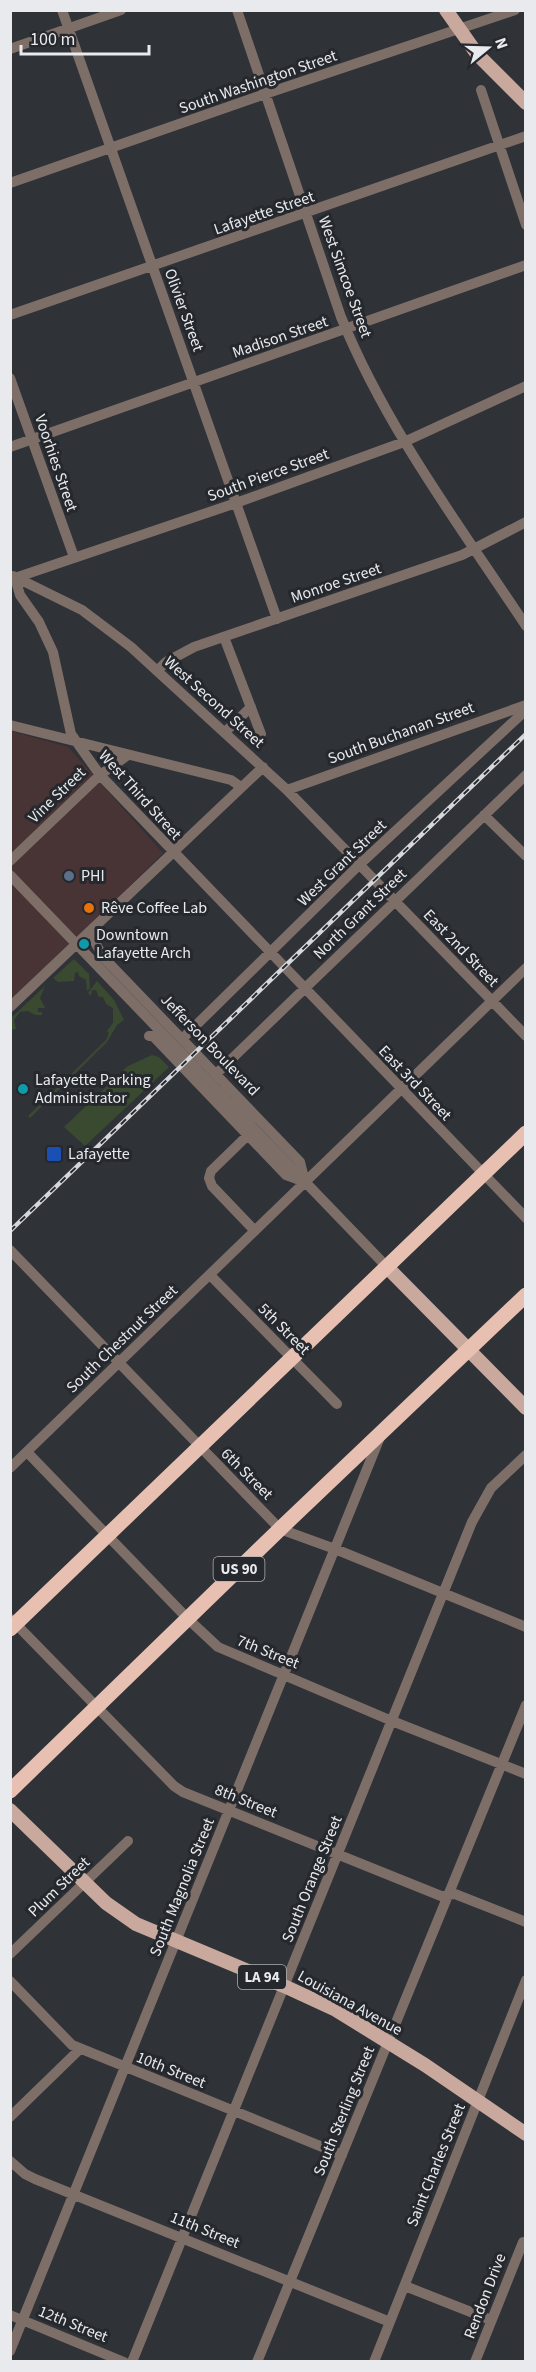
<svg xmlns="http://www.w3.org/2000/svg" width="536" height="2372" viewBox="0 0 536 2372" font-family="'Source Sans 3',sans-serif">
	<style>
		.commercial { fill: #483335 }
		.green { fill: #394a30 }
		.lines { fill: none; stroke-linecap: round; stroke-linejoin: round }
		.minor { stroke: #7e6e68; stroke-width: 10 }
		.major { stroke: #c9a99d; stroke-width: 14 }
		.highway { stroke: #e7c0b2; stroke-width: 15 }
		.rail-casing { stroke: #d5d7da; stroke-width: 4.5 }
		.rail { stroke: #25282d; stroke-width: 2; stroke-dasharray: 7; stroke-linecap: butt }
		.service-dot { fill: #5c6f8a; stroke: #25282d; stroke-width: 2 }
		.food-dot { fill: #e8710a; stroke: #25282d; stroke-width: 2 }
		.culture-dot { fill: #0f9aa8; stroke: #25282d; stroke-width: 2 }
		.transit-dot { fill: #1a4fb4; stroke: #25282d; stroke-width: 2 }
		.labels { text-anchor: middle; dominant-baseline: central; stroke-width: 6; stroke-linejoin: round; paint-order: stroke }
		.shield { fill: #25282d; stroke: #aeb0b3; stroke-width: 1.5 }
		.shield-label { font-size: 15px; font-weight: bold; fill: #e8eaed }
		.street-label { font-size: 16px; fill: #e8eaed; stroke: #25282d }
		.poi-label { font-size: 16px; fill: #e8eaed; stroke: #25282d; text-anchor: start }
	</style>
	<rect width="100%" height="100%" fill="#2f3237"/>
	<!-- commercial -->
	<path class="commercial" d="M11 731 68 747 163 853 11 1004Z"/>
	<!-- green -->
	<path class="green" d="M74 959 89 974 90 988 87 991 86 980 79 976 78 972 75 973 74 981 58 982 53 978Z
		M97 981 114 1000 124 1020 117 1025 107 1042 30 1118 28 1116 106 1040 109 1033 107 1031 113 1023V1008L106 1004 103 997H99L96 990H92L91 996 88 993Z
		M45 986 40 998 45 1008H38V1012H42V1015H35L28 1011 20 1012 14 1020 16 1029 11 1030V1018Z
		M152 1055 159 1057 169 1067 85 1146 64 1127 128 1066Z"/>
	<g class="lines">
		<!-- minor -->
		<path class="minor" d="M62 10 277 619
			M237 10 341 317C386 428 460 526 526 626
			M10 49 121 10
			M481 90 526 225
			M10 183 265 94 515 10
			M10 315 526 136
			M10 378 74 557
			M10 447 526 265
			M13 576 82 610 131 647 287 790 526 1036
			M15 578 20 595 39 622 53 652 71 734 100 775 526 1218
			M12 579 236 503 404 442 526 386
			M224 637 261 734
			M157 671 166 662 194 647 462 555 526 522
			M10 725 231 780 241 787
			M225 732 251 707
			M287 790 526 705
			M484 815 526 856
			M10 861 100 775 128 755
			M10 875 387 1267
			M93 928 96 944 103 957 300 1162 305 1182
			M10 1007 263 767
			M149 1036H153L286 1175 305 1182
			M182 1039 360 864 526 710
			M216 1074 526 775
			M248 1135 211 1171 209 1178 212 1186 255 1231
			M10 1250 280 1529 335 1549 526 1627
			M210 1275 337 1404
			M27 1452 188 1619 218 1647 392 1721 526 1774
			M10 1468 526 968
			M11 1619 174 1786 183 1792 441 1896 455 1894 526 1922
			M10 1954 128 1841
			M10 1981 72 2045 342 2155
			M10 2117 80 2049
			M10 2161 25 2174 35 2179 390 2322
			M405 2286 491 2320
			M10 2315 124 2362
			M10 2351 380 1437
			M132 2362 472 1522 491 1488 526 1455
			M257 2362 526 1705
			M374 2362 526 1980
			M475 2362 523 2242"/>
		<!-- major -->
		<path class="major" d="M446 10 477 54 526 103
			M387 1267 526 1408
			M10 1810 106 1903 136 1924 284 1986 336 2010 425 2065 526 2134"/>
		<!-- highway -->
		<path class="highway" d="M10 1629 526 1133
			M10 1791 280 1529 526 1295"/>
		<!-- rail casing -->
		<g class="rail-casing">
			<path id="rail" d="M10 1231 526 734"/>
		</g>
		<!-- rail -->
		<use href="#rail" class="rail"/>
	</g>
	<!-- markers -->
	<circle class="service-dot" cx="69" cy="876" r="6"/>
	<circle class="food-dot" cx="89" cy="908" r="6"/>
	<g class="culture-dot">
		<circle cx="84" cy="944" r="6"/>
		<circle cx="23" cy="1089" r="6"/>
	</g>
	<rect class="transit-dot" x="46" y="1146" width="16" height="16" rx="3"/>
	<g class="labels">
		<!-- shield labels -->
		<g class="shield">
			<rect x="213.5" y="1557" width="51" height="24" rx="4.5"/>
			<rect x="238" y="1965" width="48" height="24" rx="4.5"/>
		</g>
		<g class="shield-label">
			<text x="239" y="1569">US 90</text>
			<text x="262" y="1977">LA 94</text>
		</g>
		<!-- street labels -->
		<g class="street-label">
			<text transform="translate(258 82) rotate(-19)">South Washington Street</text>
			<text transform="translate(264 213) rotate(-19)">Lafayette Street</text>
			<text transform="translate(345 277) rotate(70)">West Simcoe Street</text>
			<text transform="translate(184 310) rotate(70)">Olivier Street</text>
			<text transform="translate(280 337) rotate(-19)">Madison Street</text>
			<text transform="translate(56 463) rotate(71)">Voorhies Street</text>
			<text transform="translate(268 475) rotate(-20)">South Pierce Street</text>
			<text transform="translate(336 583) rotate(-19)">Monroe Street</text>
			<text transform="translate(214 702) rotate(42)">West Second Street</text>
			<text transform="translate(401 733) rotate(-20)">South Buchanan Street</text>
			<text transform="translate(57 795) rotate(-44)">Vine Street</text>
			<text transform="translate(140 795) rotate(48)">West Third Street</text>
			<text transform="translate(342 863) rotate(-44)">West Grant Street</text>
			<text transform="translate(360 914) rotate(-44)">North Grant Street</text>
			<text transform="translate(461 948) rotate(46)">East 2nd Street</text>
			<text transform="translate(210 1045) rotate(46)">Jefferson Boulevard</text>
			<text transform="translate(415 1083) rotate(46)">East 3rd Street</text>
			<text transform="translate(284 1329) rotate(45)">5th Street</text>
			<text transform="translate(122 1339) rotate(-44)">South Chestnut Street</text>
			<text transform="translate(247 1474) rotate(45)">6th Street</text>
			<text transform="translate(268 1652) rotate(22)">7th Street</text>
			<text transform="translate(246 1801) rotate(22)">8th Street</text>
			<text transform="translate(312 1879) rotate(-68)">South Orange Street</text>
			<text transform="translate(59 1887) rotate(-44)">Plum Street</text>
			<text transform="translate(182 1887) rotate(-68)">South Magnolia Street</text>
			<text transform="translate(350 2003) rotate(29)">Louisiana Avenue</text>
			<text transform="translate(171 2070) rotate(22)">10th Street</text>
			<text transform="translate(344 2111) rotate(-68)">South Sterling Street</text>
			<text transform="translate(436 2165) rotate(-68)">Saint Charles Street</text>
			<text transform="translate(205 2230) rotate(22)">11th Street</text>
			<text transform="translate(485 2296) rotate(-69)">Rendon Drive</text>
			<text transform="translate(73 2324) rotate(22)">12th Street</text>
		</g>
		<!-- poi labels -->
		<g class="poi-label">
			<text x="81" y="876">PHI</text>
			<text x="101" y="908">Rêve Coffee Lab</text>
			<text x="96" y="935">Downtown<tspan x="96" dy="18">Lafayette Arch</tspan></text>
			<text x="35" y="1080">Lafayette Parking<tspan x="35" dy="18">Administrator</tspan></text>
			<text x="68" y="1154">Lafayette</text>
		</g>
	</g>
	<!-- border -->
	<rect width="536" height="2372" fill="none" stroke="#e8eaed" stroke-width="24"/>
	<!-- north arrow -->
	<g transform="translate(488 48) rotate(71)" stroke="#25282d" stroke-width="4.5" paint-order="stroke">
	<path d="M0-4.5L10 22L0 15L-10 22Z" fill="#e8eaed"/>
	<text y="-9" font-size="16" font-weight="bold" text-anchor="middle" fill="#e8eaed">N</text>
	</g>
	<!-- scale -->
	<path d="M21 45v9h128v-9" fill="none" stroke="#e8eaed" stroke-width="3"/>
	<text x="30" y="45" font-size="18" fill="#e8eaed" stroke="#25282d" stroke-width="4.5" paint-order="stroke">100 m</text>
</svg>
